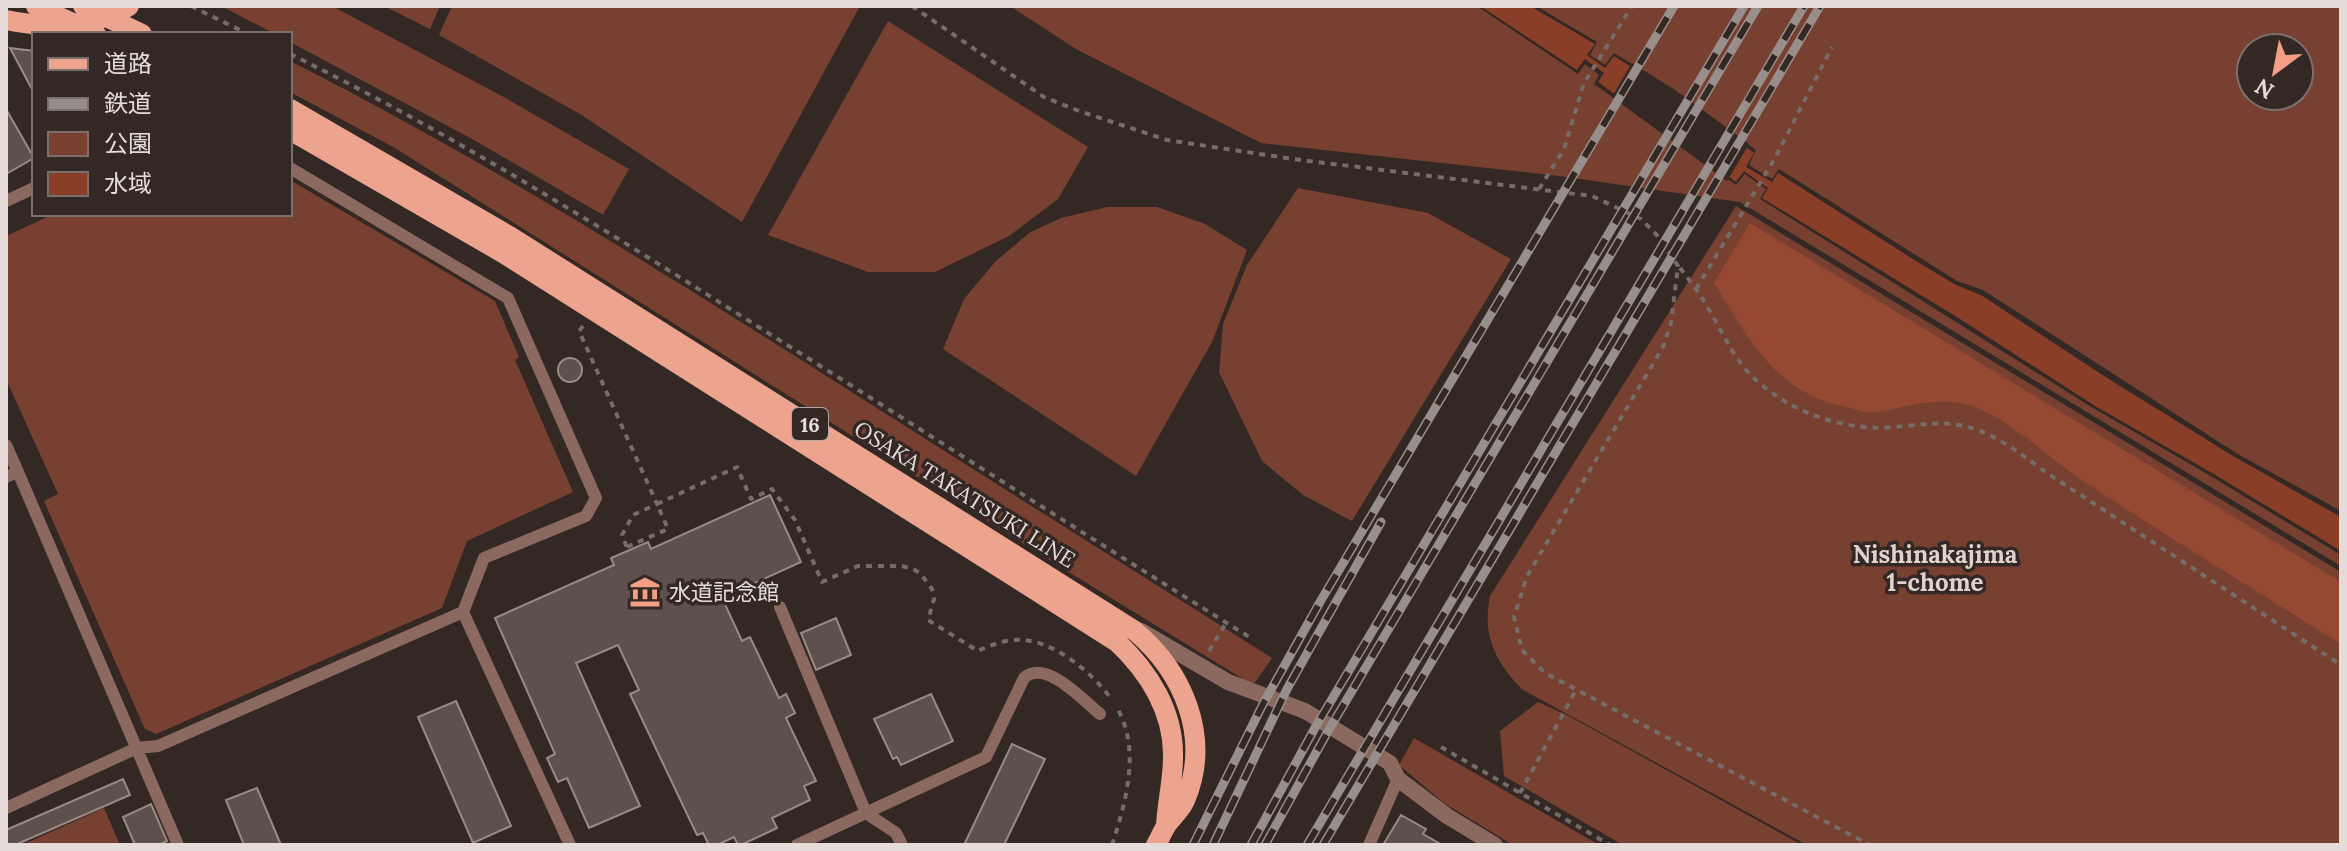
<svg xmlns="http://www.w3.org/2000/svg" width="2347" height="851" viewBox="0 0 2347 851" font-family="Lora,'Noto Sans JP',serif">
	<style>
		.green { fill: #774030; fill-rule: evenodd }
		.forest { fill: #954933 }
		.water { fill: #893e28 }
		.pier { fill: #342825 }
		.building { fill: #5e514d; stroke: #998a85; stroke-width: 2 }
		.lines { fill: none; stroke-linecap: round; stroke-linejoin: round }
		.path { stroke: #766c69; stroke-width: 4; stroke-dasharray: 6 6; stroke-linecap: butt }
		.lane { stroke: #8c695e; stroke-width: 12 }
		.street { stroke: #8c695e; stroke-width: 16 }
		.primary { stroke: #eda48f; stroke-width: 20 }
		.rail-casing { stroke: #988e8b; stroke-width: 9 }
		.rail { stroke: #342825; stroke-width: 6; stroke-dasharray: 18; stroke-linecap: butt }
		.primary-bridge { stroke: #eda48f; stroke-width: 20 }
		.labels { text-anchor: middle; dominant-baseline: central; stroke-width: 7; stroke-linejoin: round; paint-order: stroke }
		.shield { fill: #342825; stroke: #b0a6a4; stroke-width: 2 }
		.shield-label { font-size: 20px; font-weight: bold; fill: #e5dcda }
		.street-label { font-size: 22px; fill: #e5dcda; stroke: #342825 }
		.poi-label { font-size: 22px; fill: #e5dcda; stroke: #342825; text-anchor: start }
		.neighbourhood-label { font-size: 24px; font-weight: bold; fill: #e2d2cd; stroke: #342825 }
	</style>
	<rect width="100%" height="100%" fill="#342825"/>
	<!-- green -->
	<path class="green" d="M221 6H332L502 96 629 169 603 215 474 140 290 42V34H275Z
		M384 6H440L430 29Z
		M452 6H860L742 222 580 114 439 35Z
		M1010 6H1477L1578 74 1585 64 1599 75 1594 84 1736 185 1745 174 1766 189 1760 199 2093 408 2209 475 2341 555V566L1740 202 1559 176 1261 143 1076 49Z
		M1536 6H2341V511L2236 453 1983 290 1957 281 1779 169 1772 179 1749 165 1756 150 1674 90 1614 53 1605 65 1590 55 1597 42ZM2251 48H2299V96H2251Z
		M888 21 1088 147 1058 199 1009 236 935 272H868L768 235Z
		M290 61C472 153 645 261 817 370 968 466 1120 562 1272 658L1253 685 1067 571 395 148 290 92Z
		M290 180 495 301 519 357 515 360 573 492 467 541 442 608 156 734 145 729 44 501 58 494 6 379V236L54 214H290Z
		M1298 188 1428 213 1511 259 1352 521 1303 495 1262 461 1219 372 1223 324 1247 265Z
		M1736 206 2341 572V845H1807L1523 690C1495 662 1482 635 1490 596Z
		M1107 207H1157L1205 224 1247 250 1212 342 1136 476 943 349 964 299 995 262 1029 233 1061 218Z
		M1538 702 1567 715 1802 845H1623L1504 776 1500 731Z
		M1414 738 1599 845H1513L1444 803 1399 765Z
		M104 808 120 845H22Z"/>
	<!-- forest -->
	<path class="forest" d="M1750 223 2341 582V644C2255 590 2168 537 2083 481 2050 459 2010 419 1972 406 1940 395 1907 407 1876 412 1867 414 1856 409 1846 407 1774 392 1750 340 1714 283Z"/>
	<!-- water -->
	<path class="water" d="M1480 6H1530L1595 44 1587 55 1605 68 1614 56 1672 93 1754 153 1746 167 1772 182 1778 173 1916 261 1956 285 1981 295 2104 376 2233 456 2341 517V551L2212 473 2095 406 1957 317 1762 198 1768 188 1744 171 1736 182 1598 82 1604 73 1585 59 1577 70Z"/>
	<!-- pier -->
	<path class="pier" d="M1632 63 1675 90 1749 144 1727 181 1612 97Z"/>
	<!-- building -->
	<path class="building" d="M10 48 34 51V93Z
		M6 109 34 158 6 174Z
		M558 370a12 12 0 1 1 24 0a12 12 0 1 1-24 0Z
		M770 495 801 562 722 598 742 641 750 637 779 698 786 694 795 713 786 718 816 781 804 786 810 800 772 818 777 828 741 845H738L734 837 717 845H709L703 833 697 835 630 694 639 690 618 645 576 663 640 806 589 828 567 778 558 782 547 758 555 754 495 618 614 565 611 558 648 542 651 549Z
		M836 618 851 655 816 670 801 633Z
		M931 694 953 741 901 765 897 757 893 759 874 719Z
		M456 701 511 826 473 843 418 717Z
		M1012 744 1045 759 1004 845H964Z
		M123 779 130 795 15 845H6V830Z
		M257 788 281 845H244L226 800Z
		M151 804 167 841 159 845H135L123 817Z
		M1401 815 1426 829 1423 834 1442 845H1383Z"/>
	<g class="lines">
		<!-- path -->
		<path class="path" d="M191 6 248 34
			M912 6 1044 97 1079 111 1167 140 1293 159 1592 196 1641 219 1656 234 1678 266 1671 323 1663 347 1527 576 1514 617 1522 650 1545 673 1870 845
			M290 54C455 135 610 233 765 331 927 433 1088 537 1251 638
			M1539 189 1564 149 1584 83 1632 6
			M1680 268C1690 281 1700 294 1708 308 1726 338 1735 364 1764 387 1801 416 1848 431 1895 427 1920 425 1943 420 1968 427 1998 435 2022 455 2047 473L2341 665
			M1696 289 1774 160 1832 47
			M583 326 579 331 657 504 633 515 622 535 628 550
			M627 547 668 529 657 504 737 467 751 499 772 489 795 520 822 582 858 566H902L913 569 920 573 932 589 934 599 928 620 978 651C989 646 1001 641 1014 640 1051 637 1092 672 1112 700
			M1209 651 1226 623
			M1441 747 1610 845
			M1520 793 1576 690
			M1112 845C1126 802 1141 749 1117 708"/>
		<!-- lane -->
		<path class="lane" d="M6 201 34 188
			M6 445 18 472
			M6 477 18 472 178 845
			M780 607 866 813 896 833 902 845
			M463 612 570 845
			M6 808 137 748 158 746 463 612 484 558 586 516 596 498 508 298 290 168
			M797 845 986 757 1024 678C1045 658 1083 700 1100 714
			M1369 845 1398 779"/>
		<!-- street -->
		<path class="street" d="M1141 631 1228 682 1305 711 1390 763 1398 779 1447 816 1495 845"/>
		<!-- primary -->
		<path class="primary" d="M36 6 96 34
			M83 6 142 34
			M290 109 511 237 1135 631C1183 672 1211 736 1186 798 1183 808 1174 815 1168 823 1163 830 1160 838 1156 845
			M290 130 503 253 1117 642C1149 672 1174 712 1173 757 1173 781 1167 803 1166 826"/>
		<!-- rail casing -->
		<g class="rail-casing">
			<path id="rail" d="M1193 845 1263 704 1320 602 1674 6
				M1213 845 1287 689 1381 522
				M1251 845 1316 726 1744 6
				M1265 845 1327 733 1758 6
				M1307 845 1804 6
				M1323 845 1820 6"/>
		</g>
		<!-- rail -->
		<use href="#rail" class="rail"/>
		<!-- primary-bridge -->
		<path class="primary-bridge" d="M6 20C49 29 91 28 129 6"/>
	</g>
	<!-- icons -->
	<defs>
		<g id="museum-bare" transform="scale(2.4)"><path d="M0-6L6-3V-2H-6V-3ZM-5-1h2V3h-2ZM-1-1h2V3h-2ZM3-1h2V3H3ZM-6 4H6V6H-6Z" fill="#f39f85" stroke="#342825" stroke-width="2.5" paint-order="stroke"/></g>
	</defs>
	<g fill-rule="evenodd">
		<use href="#museum-bare" x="645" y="592"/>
	</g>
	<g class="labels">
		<!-- shield labels -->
		<rect class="shield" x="792" y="408" width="36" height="32" rx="6"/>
		<g class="shield-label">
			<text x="810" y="424">16</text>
		</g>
		<!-- street labels -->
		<g class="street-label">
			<text transform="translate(965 494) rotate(32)">OSAKA TAKATSUKI LINE</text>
		</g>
		<!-- poi labels -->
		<g class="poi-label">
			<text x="669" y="592">水道記念館</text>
		</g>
		<!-- neighbourhood labels -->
		<g class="neighbourhood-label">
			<text x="1935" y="554">Nishinakajima<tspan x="1935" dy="28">1-chome</tspan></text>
		</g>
	</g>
	<!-- border -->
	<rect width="2347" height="851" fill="none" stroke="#e5dcda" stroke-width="16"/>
	<!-- legend -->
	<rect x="32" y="32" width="260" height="184" fill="#342825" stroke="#7b706d" stroke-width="2"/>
	<rect x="48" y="58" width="40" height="12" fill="#eda48f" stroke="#7b706d" stroke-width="2"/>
	<text x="104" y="72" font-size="24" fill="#e5dcda">道路</text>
	<rect x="48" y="98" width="40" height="12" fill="#988e8b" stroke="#7b706d" stroke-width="2"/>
	<text x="104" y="112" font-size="24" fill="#e5dcda">鉄道</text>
	<rect x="48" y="132" width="40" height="24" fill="#774030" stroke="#7b706d" stroke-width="2"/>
	<text x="104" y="152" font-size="24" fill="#e5dcda">公園</text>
	<rect x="48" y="172" width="40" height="24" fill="#893e28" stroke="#7b706d" stroke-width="2"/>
	<text x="104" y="192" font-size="24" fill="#e5dcda">水域</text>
	<!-- north arrow -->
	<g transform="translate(2275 72) rotate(212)"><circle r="38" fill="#342825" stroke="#7b706d" stroke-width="2"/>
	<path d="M0-6L14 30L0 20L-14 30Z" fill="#f39f85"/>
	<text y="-12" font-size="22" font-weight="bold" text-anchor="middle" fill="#e5dcda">N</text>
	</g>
</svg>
